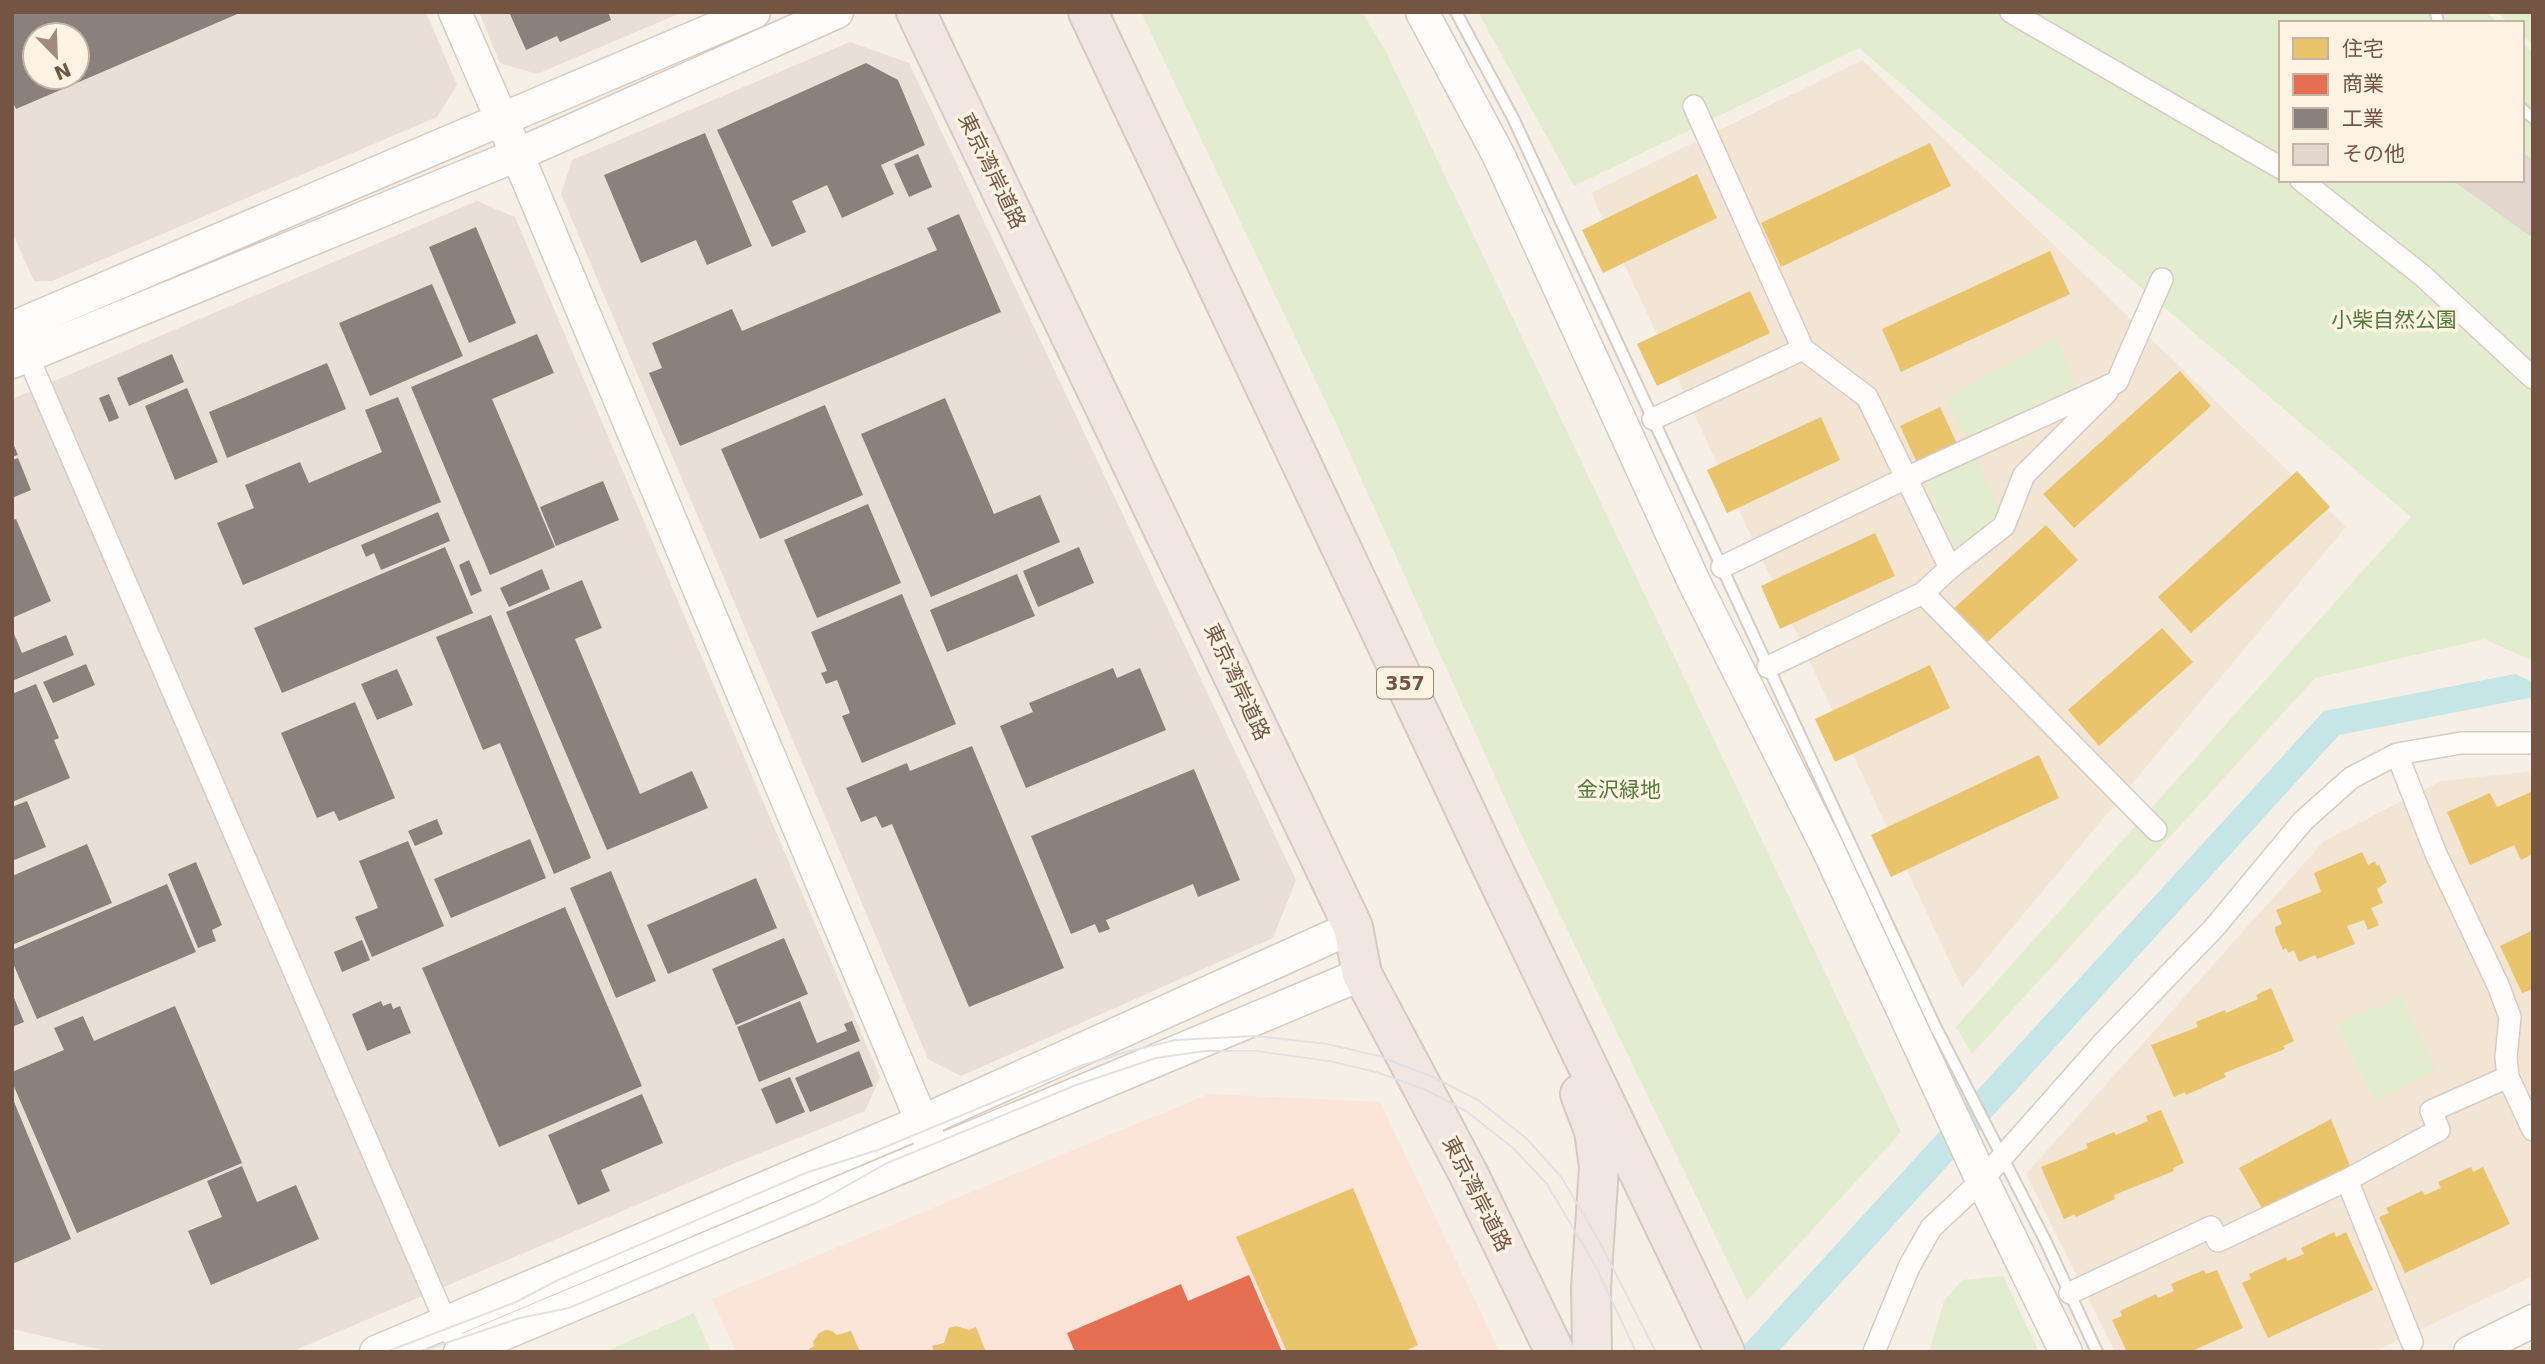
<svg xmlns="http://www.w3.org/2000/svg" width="2545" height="1364" viewBox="0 0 2545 1364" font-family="'DejaVu Sans','Noto Sans JP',sans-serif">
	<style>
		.residential { fill: #f3e5d4 }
		.commercial { fill: #fbe5d9 }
		.industrial { fill: #e9dfd6; fill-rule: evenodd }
		.green { fill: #e1edce }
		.water { fill: #c6e5e7 }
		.homes { fill: #e9c46a }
		.shops { fill: #e76f51 }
		.industry { fill: #8a817c; fill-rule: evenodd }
		.building { fill: #e3d6cc }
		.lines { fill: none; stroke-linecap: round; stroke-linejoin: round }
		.lane-casing { stroke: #d7ccc3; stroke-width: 14 }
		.street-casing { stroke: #d7ccc3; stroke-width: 24 }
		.secondary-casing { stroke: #d6cbc1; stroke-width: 35 }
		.highway-casing { stroke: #d5cac2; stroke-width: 42 }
		.lane { stroke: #fefdfb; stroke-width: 10 }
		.street { stroke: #fefdfb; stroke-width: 21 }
		.secondary { stroke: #fefdfb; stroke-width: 32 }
		.highway { stroke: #f1e6e1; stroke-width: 38 }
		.tram { stroke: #e3e0e2; stroke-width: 2 }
		.labels { text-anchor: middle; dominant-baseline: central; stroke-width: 7; stroke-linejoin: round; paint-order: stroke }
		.shield { fill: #fff4e4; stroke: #9e8574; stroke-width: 2 }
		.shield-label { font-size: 19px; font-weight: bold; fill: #745544 }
		.street-label { font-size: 21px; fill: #745544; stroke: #fff4e4 }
		.park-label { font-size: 21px; fill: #4f7b3b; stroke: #fff4e4 }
	</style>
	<rect width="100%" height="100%" fill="#f6efe5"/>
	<!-- residential -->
	<path class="residential" d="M1862 60 2346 527 1962 988 1591 193Z
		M2533 771V1276L2373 1352H2115L2026 1174 2324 841 2441 781Z"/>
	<!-- commercial -->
	<path class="commercial" d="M1209 1094 1380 1102 1500 1352H736L712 1299Z"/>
	<!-- industrial -->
	<path class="industrial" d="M12 12H426L457 85 437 117 52 281H34L12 232ZM35 35H77V77H35Z
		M479 12H683L537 74 500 63Z
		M850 42 909 63 1296 880 1273 938 961 1076 928 1059 561 194 572 160Z
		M477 201 515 217 880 1077 865 1111 735 1163 291 1352H111L12 1329V399Z"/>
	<!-- green -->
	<path class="green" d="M1141 12H1362L1386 52 1901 1132 1747 1301 1520 832 1341 434Z
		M1478 12H2486L2499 23H2281V180H2522V43L2533 52V661L2484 639 2315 678 1972 1054 1956 1027 2411 517 1859 48 1574 186Z
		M2497 12H2533V45L2522 35V23H2509Z
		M2057 337 2076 386 1965 438 1946 398Z
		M1977 459 2000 511 1958 551 1925 482Z
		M2401 996 2436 1071 2375 1101 2337 1023Z
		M2003 1276 2039 1352H1929L1944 1301 1962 1280Z
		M694 1313 711 1352H604Z"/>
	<!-- water -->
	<path class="water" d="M2515 674 2533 682V700L2529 698 2339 735 1778 1352H1738L2324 711Z"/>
	<!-- homes -->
	<path class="homes" d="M1930 143 1951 186 1781 267 1761 223Z
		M1697 174 1717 218 1603 273 1582 230Z
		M2050 251 2070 294 1901 372 1882 329Z
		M1750 291 1770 333 1657 386 1637 344Z
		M2180 371 2211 406 2074 528 2043 494Z
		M1940 407 1959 448 1919 467 1900 426Z
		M1821 417 1840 460 1727 513 1707 470Z
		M2297 471 2330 507 2191 633 2158 597Z
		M2046 525 2078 560 1984 645 1952 610Z
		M1875 533 1895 576 1780 629 1761 586Z
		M2162 628 2193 662 2099 746 2068 710Z
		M1930 665 1950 708 1835 762 1815 719Z
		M2039 755 2059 798 1891 877 1871 835Z
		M2533 791V854L2521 860 2514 845 2470 865 2447 812 2490 793 2497 807Z
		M2362 852 2368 865 2375 861 2377 866 2379 865 2387 882 2377 889 2383 903 2371 908 2379 925 2368 930 2364 920 2347 926 2355 944 2317 959 2315 955 2299 962 2294 950 2288 953 2286 948 2283 950 2275 931V927L2282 924 2276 910 2321 892 2314 873Z
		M2533 930V989L2522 993 2500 946Z
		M2271 988 2294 1041 2283 1046 2285 1049 2224 1073 2226 1077 2186 1095 2185 1092 2174 1097 2151 1045 2198 1027 2196 1022 2225 1010 2226 1013 2258 999 2256 995Z
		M2161 1110 2184 1163 2173 1168 2174 1171 2114 1195 2115 1199 2076 1217 2075 1214 2064 1219 2041 1167 2088 1148 2086 1144 2114 1132 2116 1135 2148 1121 2146 1116Z
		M2331 1119 2352 1171 2263 1210 2239 1168Z
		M2471 1167 2473 1172 2483 1167 2510 1224 2405 1273 2379 1217 2389 1213 2386 1208 2422 1191 2425 1195 2441 1188 2438 1182Z
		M1353 1188 1418 1345 1403 1352H1287L1236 1237Z
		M2334 1232 2336 1237 2346 1232 2373 1290 2268 1338 2242 1283 2251 1279 2249 1274 2286 1257 2287 1261 2304 1254 2301 1248Z
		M2204 1270 2206 1274 2217 1270 2243 1328 2190 1352H2127L2112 1320 2122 1316 2120 1311 2156 1294 2158 1298 2174 1291 2171 1284Z
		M956 1326 969 1330 976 1327 986 1352H934L932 1346 944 1343 949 1328Z
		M826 1330 832 1331 837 1335 851 1331 860 1352H810L809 1349 814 1346 813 1342 819 1333Z"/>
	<!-- shops -->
	<path class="shops" d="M1249 1275 1282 1352H1075L1067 1333 1181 1284 1188 1301Z"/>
	<!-- industry -->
	<path class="industry" d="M12 12H242L16 109 12 100ZM35 35H77V77H35Z
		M509 12H608L611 20 560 42 557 36 526 50Z
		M866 63 898 80 925 145 881 165 894 194 842 218 827 185 792 201 806 232 772 247 717 130Z
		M705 133 752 246 707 265 696 240 641 263 604 175Z
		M918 154 932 187 909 197 894 164Z
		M959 214 1001 312 680 446 649 373 662 368 652 343 732 309 742 331 937 250 927 228Z
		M476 227 516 323 469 343 429 247Z
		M432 284 463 356 370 396 339 323Z
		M537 334 554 373 492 399 555 547 490 575 411 387Z
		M172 354 184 382 129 406 117 378Z
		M327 363 346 409 227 458 209 412Z
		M187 388 218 462 175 480 145 406Z
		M109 394 119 418 109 422 99 398Z
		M398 397 441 502 243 585 217 523 254 508 245 485 300 462 309 483 382 452 365 410Z
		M945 398 994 514 1040 495 1060 542 931 597 861 434Z
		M825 405 863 495 760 539 721 449Z
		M12 441 18 455 12 457Z
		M18 458 31 490 12 498V460Z
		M603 481 619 520 556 546 540 507Z
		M868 504 901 583 817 618 784 540Z
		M438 512 450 541 381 570 374 553 366 557 361 545Z
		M16 519 51 601 12 618V520Z
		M445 547 473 613 282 693 254 628Z
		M1079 547 1094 583 1038 607 1023 571Z
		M469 560 482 591 471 596 459 565Z
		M542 569 550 589 509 607 500 588Z
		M1017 574 1035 616 947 652 930 610Z
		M582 580 602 628 575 639 640 794 692 771 708 808 607 850 506 612Z
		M902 594 956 724 862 763 842 716 850 713 837 680 826 684 821 673 827 671 811 632Z
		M491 615 591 858 554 874 500 743 483 750 436 637Z
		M12 629 22 653 66 635 74 655 12 681Z
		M86 664 95 685 53 703 43 682Z
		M1113 668 1117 678 1140 668 1166 730 1026 788 1000 726 1033 712 1029 703Z
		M397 669 413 705 377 720 361 684Z
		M36 684 59 738 54 740 70 778 12 802V694Z
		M355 702 395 798 339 821 334 811 317 818 281 733Z
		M972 746 1064 968 969 1007 892 824 882 828 876 816 861 822 846 788 907 763 910 771Z
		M1194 769 1240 880 1198 897 1193 884 1106 920 1110 929 1099 933 1095 924 1071 934 1031 836Z
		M27 801 46 847 12 861V807Z
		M437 819 443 834 415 846 408 831Z
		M530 839 546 878 451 918 434 879Z
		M408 841 444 926 372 957 355 917 378 908 359 861Z
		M87 844 112 903 12 945V876Z
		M196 862 222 925 212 930 216 941 198 948 168 874Z
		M611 871 656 981 616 998 570 888Z
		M756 878 777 928 668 974 647 925Z
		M167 884 196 952 37 1019 12 961V950Z
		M565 907 642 1086 499 1147 422 968Z
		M784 938 808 994 736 1025 712 969Z
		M362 940 370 960 342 972 334 952Z
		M12 993 24 1022 12 1027Z
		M381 1001 383 1006 391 1003 393 1009 400 1006 411 1033 367 1051 352 1014Z
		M800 1001 817 1043 847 1031 844 1024 852 1021 860 1041 759 1082 737 1027Z
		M175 1006 242 1163 77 1233 12 1082V1072L64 1050 54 1028 83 1016 94 1041Z
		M859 1051 873 1086 810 1112 795 1078Z
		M790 1077 805 1112 776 1124 761 1089Z
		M642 1094 663 1143 601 1170 610 1191 578 1205 548 1135Z
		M12 1097 71 1239 12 1264Z
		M242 1166 257 1202 296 1185 319 1239 211 1285 188 1231 222 1217 207 1181Z"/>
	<!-- building -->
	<path class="building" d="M2522 152 2533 160V231L2530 236 2452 180H2522Z"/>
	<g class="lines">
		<!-- lane casing -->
		<g class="lane-casing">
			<path id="lane" d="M1456 12 1513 118 1935 1026 2045 1240 2097 1352
				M2436 12 2438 23
				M2522 109 2533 118"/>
		</g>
		<!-- street casing -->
		<g class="street-casing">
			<path id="street" d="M2011 12 2281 168
				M1694 106 1803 349 1867 397 1950 568
				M2301 180 2423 276 2533 378
				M23 345 451 1334
				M1653 419 1803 349
				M1722 567 1906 478 2117 382 2162 279
				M1923 593 2156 830
				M1768 667 1923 593 1950 568 2004 526 2024 475 2107 392
				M2397 754 2436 854 2498 985 2510 1017 2506 1057 2508 1077 2533 1130
				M2347 1180 2439 1130 2431 1111 2508 1077
				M2070 1293 2211 1227 2218 1241 2347 1180 2412 1342
				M1874 1352 1909 1267 1931 1228 1982 1180 2104 1042 2214 928 2303 821 2351 778 2397 754 2461 743H2533"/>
		</g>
		<!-- secondary casing -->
		<g class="secondary-casing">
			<path id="secondary" d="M455 12 528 180 935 1153
				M1422 12 1499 156 1694 582 1826 845 1982 1180 2066 1352
				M12 328 754 12
				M12 362 517 155 837 12
				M376 1352 921 1122 1353 927
				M460 1352 1362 974
				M2470 1352 2533 1321"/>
		</g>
		<!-- highway casing -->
		<g class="highway-casing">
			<path id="highway" d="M916 12 1353 927 1362 974 1468 1173 1555 1352
				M1088 12 1492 867 1725 1352
				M1580 1094 1594 1131 1599 1167 1591 1287 1592 1352"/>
		</g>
		<!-- lane -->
		<use href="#lane" class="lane"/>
		<!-- street -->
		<use href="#street" class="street"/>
		<!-- secondary -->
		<use href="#secondary" class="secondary"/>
		<!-- highway -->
		<use href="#highway" class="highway"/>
		<!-- tram -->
		<path class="tram" d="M386 1352 516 1302 558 1280 808 1172 878 1150 1083 1065 1126 1052 1175 1040 1256 1036 1327 1044 1379 1056 1433 1077 1478 1100 1527 1139 1562 1178 1599 1241 1656 1352
			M419 1352 520 1318 569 1308 818 1202 885 1164 1076 1085 1156 1058 1205 1051H1256L1329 1061 1376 1072 1424 1089 1466 1111 1512 1147 1547 1184 1596 1267 1636 1352"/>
	</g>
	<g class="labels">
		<!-- shield labels -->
		<rect class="shield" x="1377" y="667.5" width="56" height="31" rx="5"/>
		<g class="shield-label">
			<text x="1405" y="683">357</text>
		</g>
		<!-- street labels -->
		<g class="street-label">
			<text transform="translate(992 171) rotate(64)">東京湾岸道路</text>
			<text transform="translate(1237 682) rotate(65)">東京湾岸道路</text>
			<text transform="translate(1477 1194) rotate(63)">東京湾岸道路</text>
		</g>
		<!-- park labels -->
		<g class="park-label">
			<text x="2394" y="320">小柴自然公園</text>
			<text x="1619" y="790">金沢緑地</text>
		</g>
	</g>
	<!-- border -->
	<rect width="2545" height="1364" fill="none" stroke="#745544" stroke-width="28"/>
	<!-- legend -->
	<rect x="2279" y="21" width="245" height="161" fill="#fff4e4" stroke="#c7b4a4" stroke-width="2"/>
	<rect x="2293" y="38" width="35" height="21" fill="#e9c46a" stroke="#c7b4a4" stroke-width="2"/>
	<text x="2342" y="56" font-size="21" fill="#745544">住宅</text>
	<rect x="2293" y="74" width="35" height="21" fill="#e76f51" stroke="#c7b4a4" stroke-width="2"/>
	<text x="2342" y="91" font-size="21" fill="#745544">商業</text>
	<rect x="2293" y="108" width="35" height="21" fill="#8a817c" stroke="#c7b4a4" stroke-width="2"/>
	<text x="2342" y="126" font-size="21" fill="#745544">工業</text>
	<rect x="2293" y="144" width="35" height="21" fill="#e3d6cc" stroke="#c7b4a4" stroke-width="2"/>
	<text x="2342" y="161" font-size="21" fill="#745544">その他</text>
	<!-- north arrow -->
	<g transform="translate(56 56) rotate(157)"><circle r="33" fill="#fff4e4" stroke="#c7b4a4" stroke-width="2"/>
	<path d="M0-5L12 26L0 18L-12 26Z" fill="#a28b7c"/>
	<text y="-10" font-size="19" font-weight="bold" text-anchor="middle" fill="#745544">N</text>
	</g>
</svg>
